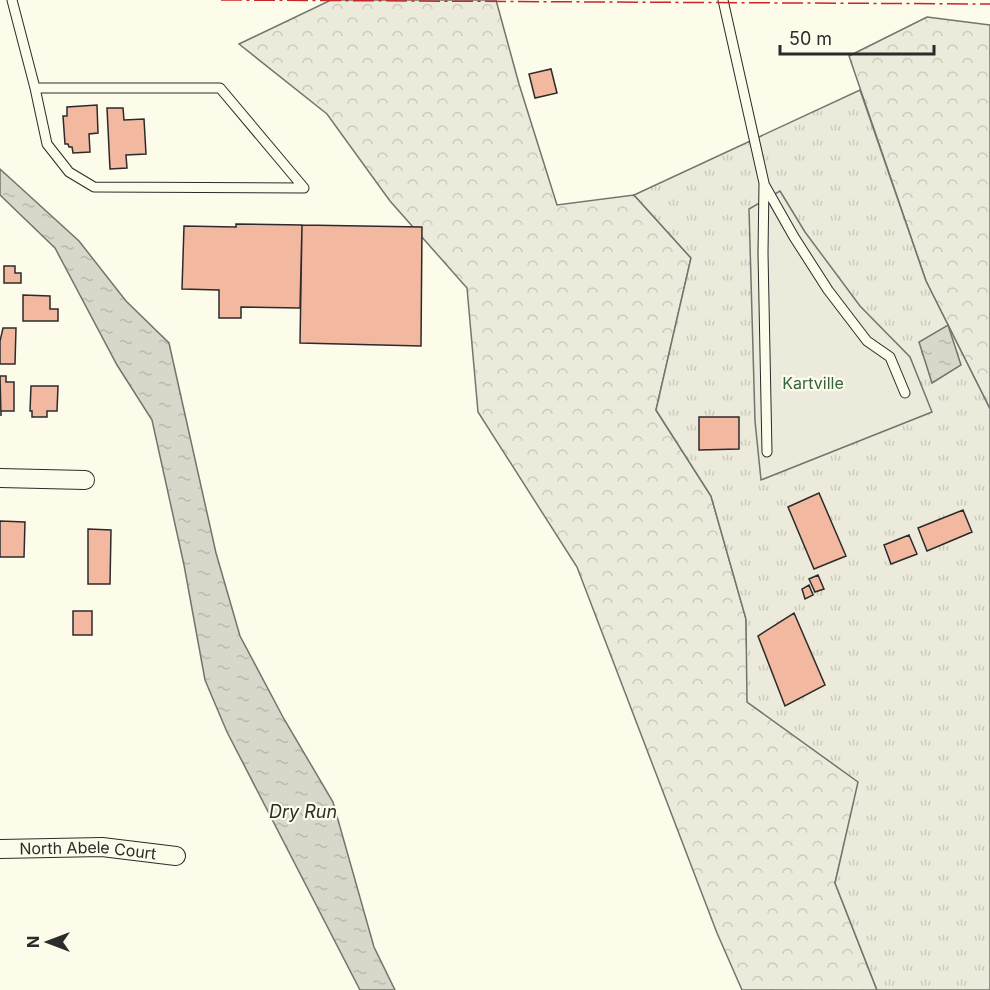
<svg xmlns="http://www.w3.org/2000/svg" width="990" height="990" viewBox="0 0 990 990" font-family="Inter,sans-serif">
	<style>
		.forest { fill: url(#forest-crowns); stroke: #74746e; stroke-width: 1.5 }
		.park { fill: url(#park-tufts); stroke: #74746e; stroke-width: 1.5 }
		.parking { fill: #eceadb; stroke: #74746e; stroke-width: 1.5 }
		.water { fill: url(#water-ripples); stroke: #74746e; stroke-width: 1.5 }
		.building { fill: #f2b8a0; stroke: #2b2b2b; stroke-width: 1.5 }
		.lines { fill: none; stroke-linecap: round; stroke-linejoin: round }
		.service-casing { stroke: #2b2b2b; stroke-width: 11 }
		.minor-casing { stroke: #2b2b2b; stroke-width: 20 }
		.service { stroke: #fdfbea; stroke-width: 9 }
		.minor { stroke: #fdfbea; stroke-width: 18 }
		.power { stroke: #c62828; stroke-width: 1.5; stroke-dasharray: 21 4.5 3 4.5; stroke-linecap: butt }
		.labels { text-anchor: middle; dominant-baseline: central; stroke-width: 4.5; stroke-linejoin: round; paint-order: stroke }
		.park-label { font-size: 16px; fill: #34623c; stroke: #fdfbea }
		.street-label { font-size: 16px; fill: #2b2b2b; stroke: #fdfbea }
		.water-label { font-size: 18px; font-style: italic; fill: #2b2b2b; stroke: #fdfbea }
	</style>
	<defs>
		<pattern id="forest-crowns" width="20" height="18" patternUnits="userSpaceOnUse" patternTransform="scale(1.5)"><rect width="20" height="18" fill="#ecebdb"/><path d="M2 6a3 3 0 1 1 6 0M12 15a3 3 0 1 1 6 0" fill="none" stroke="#cbcabc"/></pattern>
		<pattern id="park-tufts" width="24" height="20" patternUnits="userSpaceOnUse" patternTransform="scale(1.5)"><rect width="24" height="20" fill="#ecebdb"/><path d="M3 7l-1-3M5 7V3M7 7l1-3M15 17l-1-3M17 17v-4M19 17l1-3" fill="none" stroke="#cbcabc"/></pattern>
		<pattern id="water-ripples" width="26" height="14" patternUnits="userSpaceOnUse" patternTransform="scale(1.5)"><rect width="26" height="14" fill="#d8d7c9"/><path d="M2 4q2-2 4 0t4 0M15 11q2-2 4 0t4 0" fill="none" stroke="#bab9ad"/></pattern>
	</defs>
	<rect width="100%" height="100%" fill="#fdfbea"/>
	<!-- forest -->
	<path class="forest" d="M331 0H496L519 84 557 205 634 195 691 258 656 410 711 496 746 619 748 702 859 782 835 883 877 990H742L717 933 577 567 478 412 467 288 390 201 327 114 239 44Z
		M927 17 990 25V409L926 281 849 56Z"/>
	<!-- park -->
	<path class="park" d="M860 90 926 281 990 409V990H877L835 883 858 782 747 702 746 619 711 496 656 410 691 258 634 195Z"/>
	<!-- parking -->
	<path class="parking" d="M780 191 805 232 860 306 910 357 932 412 761 480 755 421 749 209Z"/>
	<!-- water -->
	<path class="water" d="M0 169 79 241 126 301 169 343 216 553 240 636 284 719 333 802 374 947 395 990H360L227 732 205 680 184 565 152 420 117 365 55 248 0 195Z
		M948 325 961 365 932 383 919 342Z"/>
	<!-- building -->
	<path class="building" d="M551 69 557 93 535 98 529 74Z
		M97 105 98 133 89 134 90 152 73 153 72 147H69L68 144H65L63 116H67V107Z
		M107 108H123L124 120 144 119 146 154 126 155 127 168 110 169Z
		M236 224 302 225 300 308 241 307V318H219V290L182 289 184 226 236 227Z
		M302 225 422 227 421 346 300 343Z
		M4 266H15V273H21V283H4Z
		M23 295 50 296V309H58V321H23Z
		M3 328H16L15 364H0V341Z
		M0 376H6V382H14V411H1V416Z
		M31 386H58L57 411H47V417H32V411H30Z
		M699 417H739V449L699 450Z
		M819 493 846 556 814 569 788 507Z
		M963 510 972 532 927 551 918 528Z
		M0 521 25 522 24 557H0Z
		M88 529 111 530 110 584H88Z
		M909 535 917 554 891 564 884 545Z
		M818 575 824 589 815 592 809 579Z
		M809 585 813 595 805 599 802 589Z
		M73 611H92V635H73Z
		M794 613 825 685 785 706 758 636Z"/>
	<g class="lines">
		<!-- service casing -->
		<g class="service-casing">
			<path id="service" d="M12 0 35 88 47 144 69 172 94 187 304 188 220 88H35
				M723 0 764 183 763 253 767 452
				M764 184 794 237 828 290 867 341 890 357 905 393"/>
		</g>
		<!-- minor casing -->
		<g class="minor-casing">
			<g id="minor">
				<path d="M0 478 85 480"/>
				<path id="s1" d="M0 849 102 847 176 856"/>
			</g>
		</g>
		<!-- service -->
		<use href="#service" class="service"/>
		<!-- minor -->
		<use href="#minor" class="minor"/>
		<!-- power -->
		<path class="power" d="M221 0 990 4"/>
	</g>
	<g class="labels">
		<!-- park labels -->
		<g class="park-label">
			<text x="813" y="383">Kartville</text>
		</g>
		<!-- street labels -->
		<g class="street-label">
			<text stroke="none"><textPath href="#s1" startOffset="88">North Abele Court</textPath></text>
		</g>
		<!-- water labels -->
		<g class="water-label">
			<text x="303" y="811">Dry Run</text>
		</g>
	</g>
	<!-- north arrow -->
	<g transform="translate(48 942) rotate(270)" stroke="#fdfbea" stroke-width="4.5" paint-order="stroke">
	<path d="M0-4.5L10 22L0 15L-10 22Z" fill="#2b2b2b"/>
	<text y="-9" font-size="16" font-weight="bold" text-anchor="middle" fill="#2b2b2b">N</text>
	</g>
	<!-- scale -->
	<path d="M780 45v9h154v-9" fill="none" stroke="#2b2b2b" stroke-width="3"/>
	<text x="789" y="45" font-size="18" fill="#2b2b2b" stroke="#fdfbea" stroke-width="4.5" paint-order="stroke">50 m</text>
</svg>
